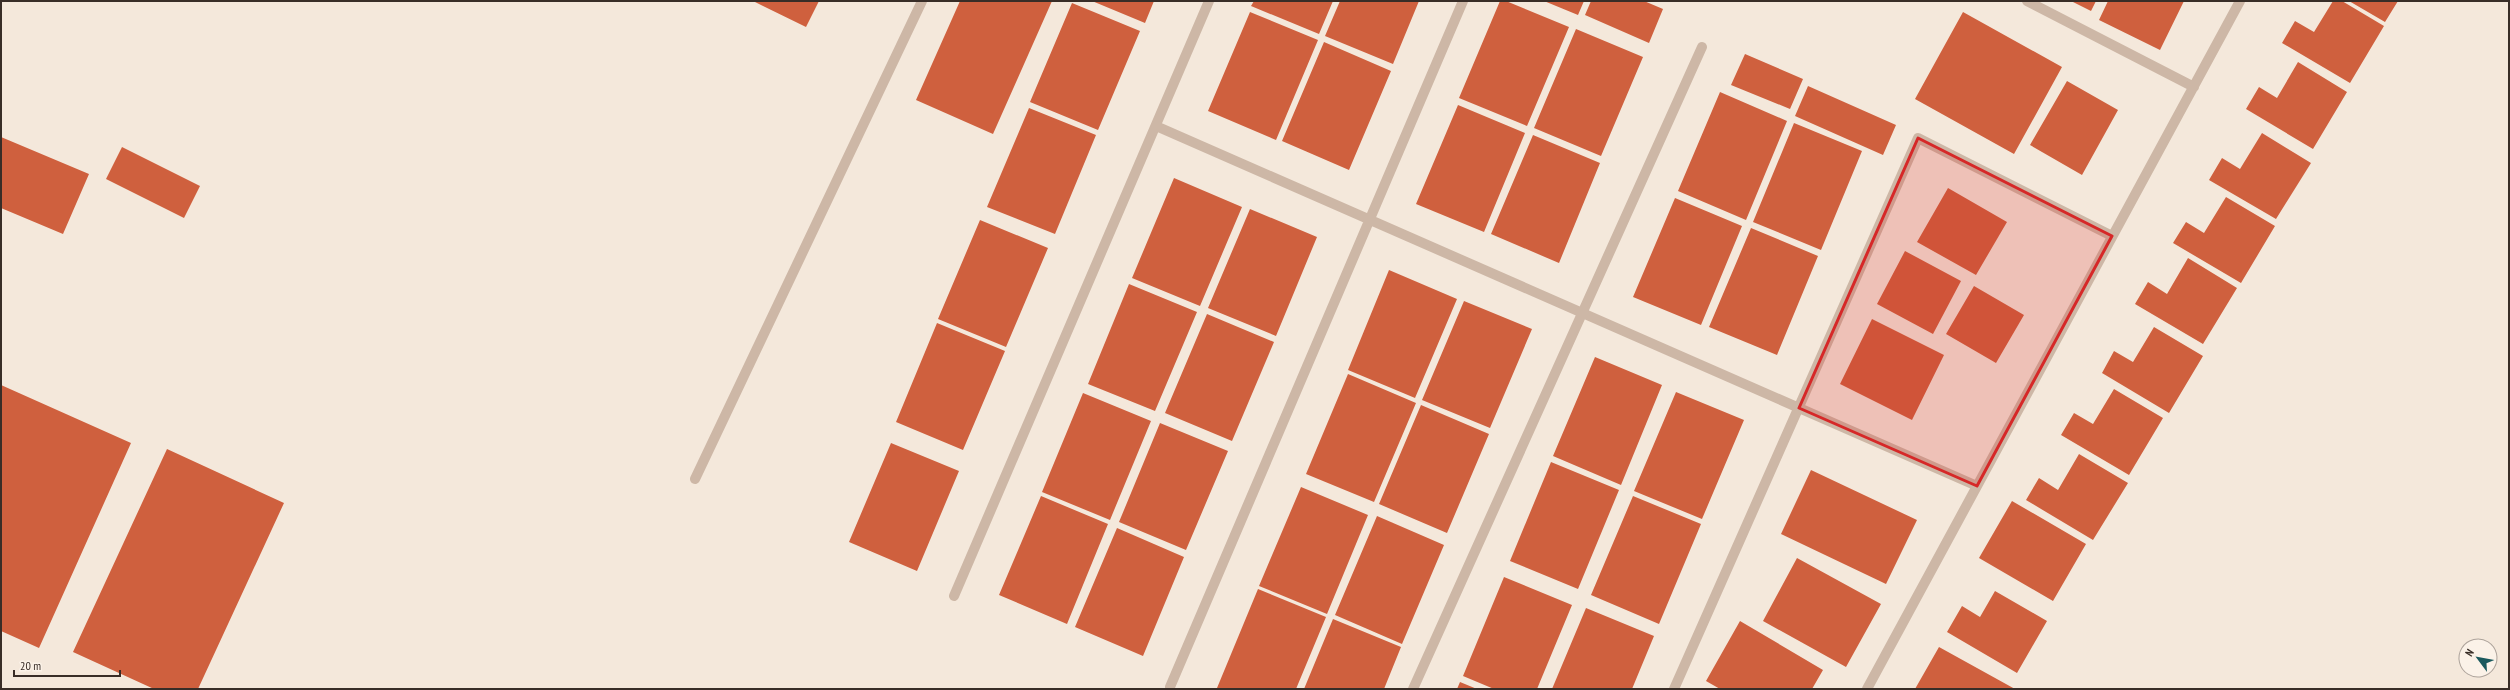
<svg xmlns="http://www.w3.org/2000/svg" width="2510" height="690" viewBox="0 0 2510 690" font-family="'PT Sans Narrow',sans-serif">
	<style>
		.building { fill: #cf603e }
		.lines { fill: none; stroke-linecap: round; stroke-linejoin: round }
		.street { stroke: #cdb7a6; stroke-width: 10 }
		.marked { fill: #d62828; fill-opacity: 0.2; stroke: #d62828; stroke-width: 3; stroke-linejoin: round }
	</style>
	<rect width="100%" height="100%" fill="#f4e8db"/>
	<!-- building -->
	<path class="building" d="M753 1H819L806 27Z
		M960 1H1052L993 134 916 100Z
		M1092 1H1154L1145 23Z
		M1254 1H1333L1319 34 1251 6Z
		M1340 1H1419L1393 64 1325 36Z
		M1500 1H1506L1569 27 1527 126 1459 98Z
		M1544 1H1584L1578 15Z
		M1591 1H1644L1663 9 1649 43 1585 15Z
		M2071 1H2096L2091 11Z
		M2108 1H2184L2160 50 2099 20Z
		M2333 1H2342L2384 26 2350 83 2282 43 2295 21 2314 32Z
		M2349 1H2398L2385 22Z
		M1072 3 1140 31 1098 130 1030 102Z
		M1250 12 1318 40 1276 140 1208 111Z
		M1963 12 2062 67 2014 154 1915 99Z
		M1576 29 1643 57 1601 156 1534 128Z
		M1324 42 1391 71 1349 170 1282 141Z
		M1745 54 1803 79 1790 109 1731 85Z
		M2298 62 2347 92 2313 149 2246 109 2259 87 2277 98Z
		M2067 81 2118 110 2082 175 2030 145Z
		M1808 86 1896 125 1883 155 1795 116Z
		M1720 92 1787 121 1746 220 1678 191Z
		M1458 105 1525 133 1484 232 1416 204Z
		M1029 108 1096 135 1055 234 987 207Z
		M1794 123 1862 151 1821 250 1753 222Z
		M2262 133 2311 163 2276 219 2209 180 2222 158 2240 169Z
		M1533 135 1600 163 1559 263 1491 234Z
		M1 137 89 174 63 234 1 208Z
		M122 147 200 186 184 218 106 179Z
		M1174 178 1242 207 1200 306 1132 278Z
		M1948 188 2007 222 1976 275 1917 242Z
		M2226 197 2275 226 2241 283 2173 243 2186 222 2204 233Z
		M1675 198 1742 226 1701 325 1633 297Z
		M1250 209 1317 237 1276 336 1208 308Z
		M980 220 1048 248 1006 347 938 319Z
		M1751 228 1818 256 1777 355 1709 327Z
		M1905 251 1961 281 1933 334 1877 304Z
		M2188 258 2237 288 2203 344 2135 304 2148 282 2167 294Z
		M1389 270 1457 299 1415 398 1348 370Z
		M1129 284 1197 312 1155 411 1088 384Z
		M1974 286 2024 315 1996 363 1946 334Z
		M1464 301 1532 329 1490 428 1422 400Z
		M1207 314 1274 342 1232 441 1165 413Z
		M1872 319 1944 355 1912 420 1840 384Z
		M937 323 1005 351 963 450 896 422Z
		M2154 327 2203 356 2169 413 2102 373 2114 351 2133 362Z
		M1595 357 1662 385 1621 485 1553 456Z
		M1348 374 1416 403 1374 502 1306 474Z
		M1 385 131 443 39 648 1 631Z
		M2114 389 2163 418 2129 475 2061 435 2074 413 2093 424Z
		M1676 392 1744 420 1702 519 1634 491Z
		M1083 393 1151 421 1110 520 1042 492Z
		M1421 405 1489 434 1447 533 1379 504Z
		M1160 423 1228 451 1186 550 1119 522Z
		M891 443 959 471 917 571 849 542Z
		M167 449 284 503 198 689H154L73 652Z
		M2079 454 2128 483 2093 540 2026 500 2039 478 2058 490Z
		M1551 462 1619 490 1578 589 1510 561Z
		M1811 470 1917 520 1886 584 1781 534Z
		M1301 487 1368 515 1327 614 1259 586Z
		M1041 496 1108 524 1067 624 999 595Z
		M1633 496 1701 524 1659 624 1591 595Z
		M2012 501 2086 544 2053 601 1979 558Z
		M1377 516 1444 545 1402 644 1335 615Z
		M1117 528 1184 557 1143 656 1075 627Z
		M1797 558 1881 604 1846 667 1763 621Z
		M1504 577 1572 605 1537 689H1494L1463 676Z
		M1258 589 1326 617 1296 689H1219L1217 688Z
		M1995 591 2047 621 2017 673 1947 632 1962 606 1980 617Z
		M1586 608 1654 636 1632 689H1552Z
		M1333 619 1401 647 1384 689H1304Z
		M1740 621 1823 670 1812 689H1720L1706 681Z
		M1939 647 2015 689H1915Z
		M1460 682 1477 689H1457Z"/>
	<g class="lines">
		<!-- street -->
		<path class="street" d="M2027 1 2194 87
			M1156 126 1977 486
			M695 479 922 1
			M954 596 1209 1
			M1170 687 1463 1
			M1413 689 1702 47
			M1674 689 1918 138 2112 236
			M1867 689 2240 1"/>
	</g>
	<!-- marked area -->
	<path class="marked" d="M1918 138 2112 236 1977 486 1799 408Z"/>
	<!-- border -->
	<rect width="2510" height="690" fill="none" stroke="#382d27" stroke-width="4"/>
	<!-- north arrow -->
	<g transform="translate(2478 658) rotate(302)"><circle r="19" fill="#fbf2e8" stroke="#ada39b"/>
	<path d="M0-3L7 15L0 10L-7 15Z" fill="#1a595d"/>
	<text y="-6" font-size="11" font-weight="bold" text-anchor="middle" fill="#382d27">N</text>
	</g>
	<!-- scale -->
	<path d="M14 670v6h106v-6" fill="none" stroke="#382d27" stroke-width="2"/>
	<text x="20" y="670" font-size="12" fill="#382d27" stroke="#fbf2e8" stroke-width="3" paint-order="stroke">20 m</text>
</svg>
